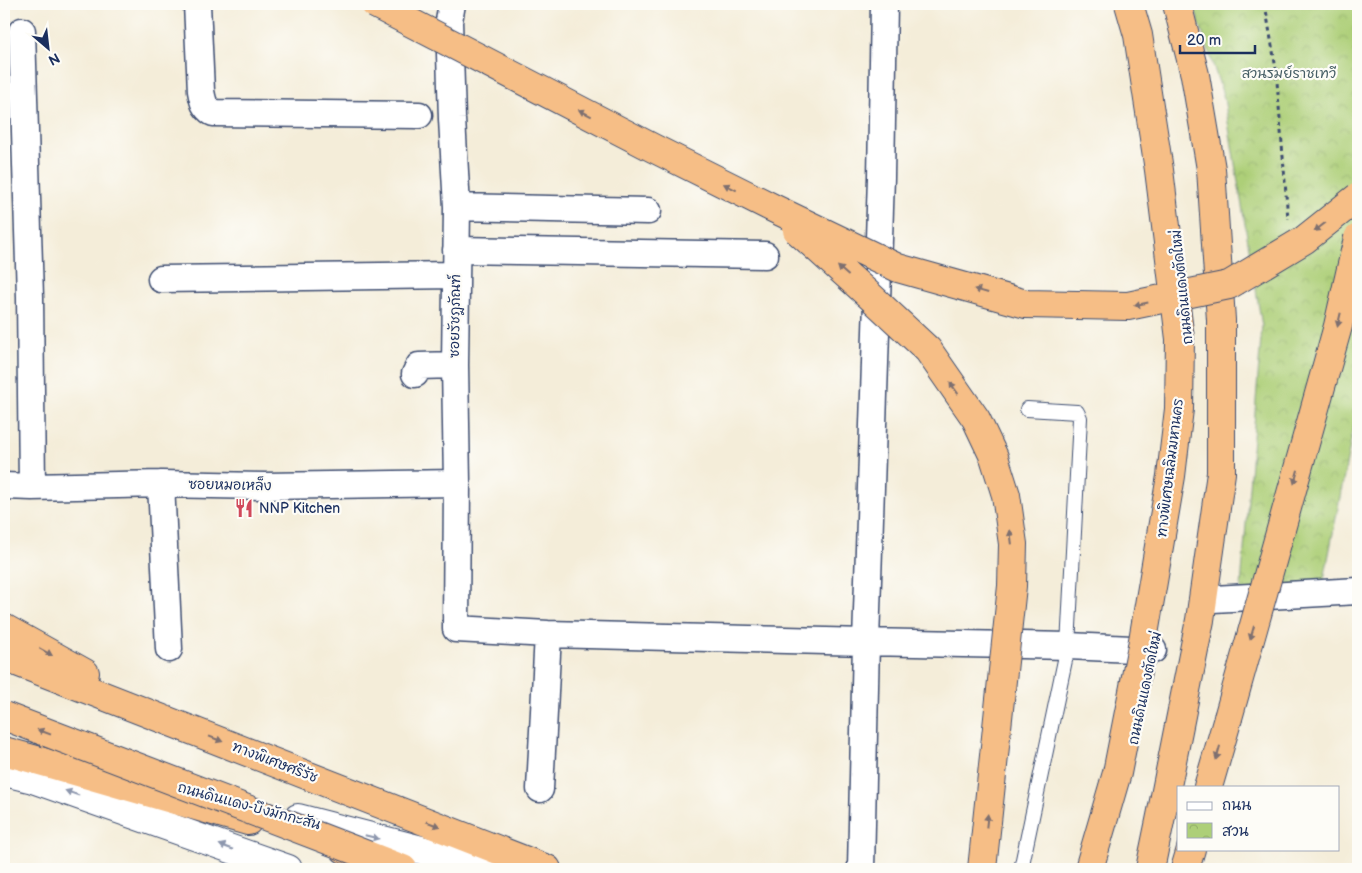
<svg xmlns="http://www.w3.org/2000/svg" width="1362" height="873" viewBox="0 0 1362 873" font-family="'Balsamiq Sans','Playpen Sans Thai',sans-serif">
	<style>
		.park { fill: url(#park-crowns); stroke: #647f6b }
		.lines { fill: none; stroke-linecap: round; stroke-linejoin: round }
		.service-casing { stroke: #3c4c70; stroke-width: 16 }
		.minor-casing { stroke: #3c4c70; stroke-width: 29 }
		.tertiary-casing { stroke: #3c4c70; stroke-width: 30 }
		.motorway-casing { stroke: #3c4c70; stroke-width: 30 }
		.path { stroke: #3c4c70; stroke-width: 3; stroke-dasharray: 4 4; stroke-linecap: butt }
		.service { stroke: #fff; stroke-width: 14 }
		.minor { stroke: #fff; stroke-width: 26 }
		.tertiary { stroke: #fff; stroke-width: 28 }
		.motorway { stroke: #f6be86; stroke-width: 28 }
		.motorway-bridge-casing { stroke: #3c4c70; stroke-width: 30; stroke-linecap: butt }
		.motorway-bridge { stroke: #f6be86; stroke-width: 28 }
		.oneway { fill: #7e6f70 }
		.oneway2 { fill: #8d97ae }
		.labels { text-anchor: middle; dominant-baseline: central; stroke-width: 4.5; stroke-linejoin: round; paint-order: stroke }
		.park-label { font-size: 14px; fill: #475f66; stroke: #fdfcf7 }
		.street-label { font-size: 14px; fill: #1b2f5e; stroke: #fdfcf7 }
		.poi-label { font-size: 14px; fill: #1b2f5e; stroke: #fdfcf7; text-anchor: start }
	</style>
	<defs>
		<pattern id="park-crowns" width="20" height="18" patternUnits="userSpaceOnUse" patternTransform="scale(1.25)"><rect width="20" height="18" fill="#adcf78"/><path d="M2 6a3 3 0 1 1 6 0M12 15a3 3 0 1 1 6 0" fill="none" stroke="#94b26a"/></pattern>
	</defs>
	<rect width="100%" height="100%" fill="#fdfcf7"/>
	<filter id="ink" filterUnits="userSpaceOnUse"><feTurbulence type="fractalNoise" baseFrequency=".02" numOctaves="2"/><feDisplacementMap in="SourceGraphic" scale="10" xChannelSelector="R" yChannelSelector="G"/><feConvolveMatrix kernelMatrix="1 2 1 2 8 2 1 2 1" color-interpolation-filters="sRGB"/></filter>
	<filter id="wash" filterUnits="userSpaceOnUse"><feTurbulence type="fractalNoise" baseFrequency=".0096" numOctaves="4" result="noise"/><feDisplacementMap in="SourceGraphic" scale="20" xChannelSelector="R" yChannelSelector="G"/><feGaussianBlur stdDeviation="1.12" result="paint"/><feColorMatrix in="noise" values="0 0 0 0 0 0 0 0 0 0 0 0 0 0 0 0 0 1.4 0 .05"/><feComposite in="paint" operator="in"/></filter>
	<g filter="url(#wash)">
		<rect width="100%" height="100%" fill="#f4edd9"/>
		<!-- park -->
		<path class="park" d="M1193 4H1358V404L1323 585 1240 599 1262 326 1224 98Z"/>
	</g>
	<g filter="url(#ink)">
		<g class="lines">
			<!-- service casing -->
			<g class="service-casing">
				<path id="service" d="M1021 869 1068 646 1080 418 1077 412 1027 409"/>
			</g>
			<!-- minor casing -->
			<g class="minor-casing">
				<path id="minor" d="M197 4 201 91C203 102 204 107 213 113L419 115
					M452 4 449 21 452 119 457 207 455 365 457 483 456 629 548 634 866 642 1068 646 1153 650
					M22 31 30 297 32 487
					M457 207 648 211
					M456 250 765 255
					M161 279 456 275
					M415 374 419 366 455 365
					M161 484 169 649
					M4 486 32 487 161 484 266 486 457 483
					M1213 599 1358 591
					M540 789 548 634
					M861 869 866 642 881 177 884 4"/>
			</g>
			<!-- tertiary casing -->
			<g class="tertiary-casing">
				<path id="tertiary" d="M4 772 33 779 288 869
					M298 818 495 869"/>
			</g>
			<!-- motorway casing -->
			<g class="motorway-casing">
				<path id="motorway" d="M4 628 85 673
					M4 657 547 869
					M4 751 47 763 248 821
					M1208 787 1228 718
					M344 849 367 855 403 869
					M1150 869 1161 816 1200 620 1221 473V320L1211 169 1195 75 1177 4
					M1185 869 1191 849"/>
			</g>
			<!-- path -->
			<path class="path" d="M1265 4 1276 69 1288 219"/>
			<!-- service -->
			<use href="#service" class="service"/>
			<!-- minor -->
			<use href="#minor" class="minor"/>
			<!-- tertiary -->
			<use href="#tertiary" class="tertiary"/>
			<!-- motorway -->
			<use href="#motorway" class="motorway"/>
			<!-- motorway-bridge casing -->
			<g class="motorway-bridge-casing">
				<path id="motorway-bridge" d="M375 4 653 148 773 208 898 268 1026 304 1128 306 1229 285 1304 240 1358 197
					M797 230 869 295 928 350 976 419 994 457 1006 495 1013 544 1012 586 982 869
					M4 716 367 855
					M1228 718 1338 326 1358 238
					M1089 869 1117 773 1142 646 1171 476 1179 409 1180 339 1159 170 1138 35 1129 4"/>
			</g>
			<!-- motorway-bridge -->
			<use href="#motorway-bridge" class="motorway-bridge"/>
		</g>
		<!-- one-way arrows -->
		<defs><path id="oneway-solid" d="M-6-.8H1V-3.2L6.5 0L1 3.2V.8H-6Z" transform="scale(1.25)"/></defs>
		<g class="oneway">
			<use href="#oneway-solid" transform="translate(585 113) rotate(-153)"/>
			<use href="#oneway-solid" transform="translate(730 187) rotate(-153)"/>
			<use href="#oneway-solid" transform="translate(1320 227) rotate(142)"/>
			<use href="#oneway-solid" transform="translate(843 271) rotate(-138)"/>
			<use href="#oneway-solid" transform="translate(981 291) rotate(-164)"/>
			<use href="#oneway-solid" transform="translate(1141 304) rotate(168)"/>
			<use href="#oneway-solid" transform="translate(1339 320) rotate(103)"/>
			<use href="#oneway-solid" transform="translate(954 388) rotate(-125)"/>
			<use href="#oneway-solid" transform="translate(1296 477) rotate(106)"/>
			<use href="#oneway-solid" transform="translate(1011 537) rotate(-97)"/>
			<use href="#oneway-solid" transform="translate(1252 633) rotate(106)"/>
			<use href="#oneway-solid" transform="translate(46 652) rotate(29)"/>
			<use href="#oneway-solid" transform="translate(44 732) rotate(-159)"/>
			<use href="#oneway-solid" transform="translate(216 739) rotate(21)"/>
			<use href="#oneway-solid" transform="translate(1218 753) rotate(106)"/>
			<use href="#oneway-solid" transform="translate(987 821) rotate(-84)"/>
			<use href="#oneway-solid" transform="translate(433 824) rotate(21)"/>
		</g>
		<g class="oneway2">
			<use href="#oneway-solid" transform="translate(72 793) rotate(-161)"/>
			<use href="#oneway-solid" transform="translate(372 837) rotate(14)"/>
			<use href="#oneway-solid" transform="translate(226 847) rotate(-160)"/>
		</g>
	</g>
	<!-- icons -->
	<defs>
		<g id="restaurant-bare" transform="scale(1.5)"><path d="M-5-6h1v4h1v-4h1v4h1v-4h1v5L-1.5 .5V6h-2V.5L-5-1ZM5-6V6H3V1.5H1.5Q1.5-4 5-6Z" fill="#d1495b" stroke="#fdfcf7" stroke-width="2.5" paint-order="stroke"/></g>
	</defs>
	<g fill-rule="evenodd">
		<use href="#restaurant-bare" x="244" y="508"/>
	</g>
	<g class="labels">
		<!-- park labels -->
		<g class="park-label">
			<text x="1289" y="73">สวนรมย์ราชเทวี</text>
		</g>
		<!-- street labels -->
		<g class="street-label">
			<text transform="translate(1182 287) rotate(-96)">ถนนดินแดงตัดใหม่</text>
			<text transform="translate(455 316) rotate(-89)">ซอยรัชฎภัณฑ์</text>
			<text transform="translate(1170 468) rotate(-83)">ทางพิเศษเฉลิมมหานคร</text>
			<text transform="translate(230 485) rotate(1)">ซอยหมอเหล็ง</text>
			<text transform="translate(1145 688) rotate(-78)">ถนนดินแดงตัดใหม่</text>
			<text transform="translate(275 762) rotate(21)">ทางพิเศษศรีรัช</text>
			<text transform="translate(249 806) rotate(15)">ถนนดินแดง-บึงมักกะสัน</text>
		</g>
		<!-- poi labels -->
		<g class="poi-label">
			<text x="259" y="508">NNP Kitchen</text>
		</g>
	</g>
	<!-- margin -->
	<rect width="1362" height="873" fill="none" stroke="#fdfcf7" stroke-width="20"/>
	<!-- legend -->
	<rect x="1177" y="786" width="162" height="65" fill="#fdfcf7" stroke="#a3aaba"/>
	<rect x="1187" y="802" width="25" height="8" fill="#ffffff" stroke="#a3aaba"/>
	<text x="1222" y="810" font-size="15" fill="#1b2f5e">ถนน</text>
	<rect x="1187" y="823" width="25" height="15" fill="url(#park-crowns)" stroke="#a3aaba"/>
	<text x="1222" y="836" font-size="15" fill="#1b2f5e">สวน</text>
	<!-- north arrow -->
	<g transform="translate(48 48) rotate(152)" stroke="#fdfcf7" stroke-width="4" paint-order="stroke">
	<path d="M0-4L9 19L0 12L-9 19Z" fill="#1b2f5e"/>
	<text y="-8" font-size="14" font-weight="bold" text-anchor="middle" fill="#1b2f5e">N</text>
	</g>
	<!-- scale -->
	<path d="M1180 45v8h75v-8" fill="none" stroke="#1b2f5e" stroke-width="2.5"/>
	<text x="1187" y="45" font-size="15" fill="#1b2f5e" stroke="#fdfcf7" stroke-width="4" paint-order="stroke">20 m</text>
</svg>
